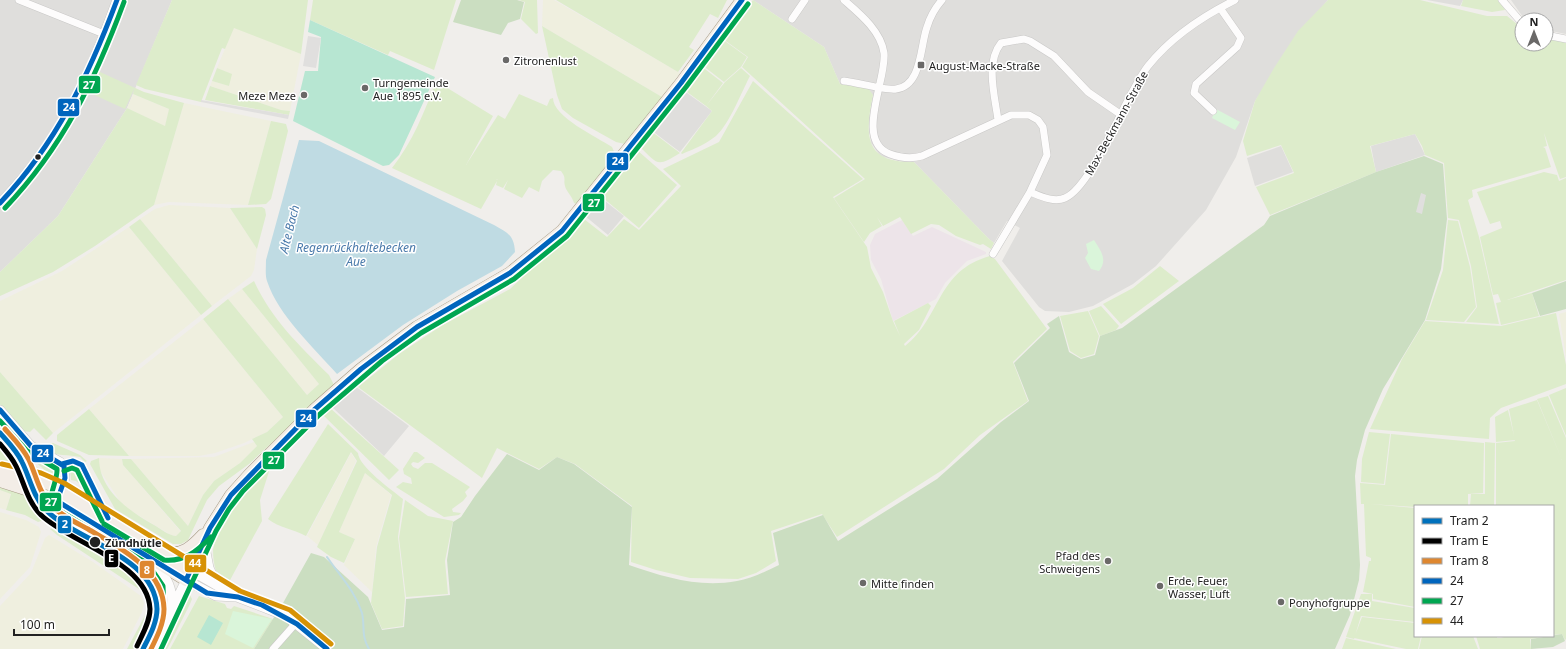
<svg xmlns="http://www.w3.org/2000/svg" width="1566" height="649" viewBox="0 0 1566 649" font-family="'Noto Sans',sans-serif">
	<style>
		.residential { fill: #dfdedc }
		.industrial { fill: #ede4e9 }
		.farmland { fill: #efefdf }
		.grass { fill: #ddeccb }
		.forest { fill: #cbdec1 }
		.park { fill: #daf5da }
		.pitch { fill: #b7e6d2 }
		.parking { fill: #e0dfde }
		.water { fill: #bfdbe3 }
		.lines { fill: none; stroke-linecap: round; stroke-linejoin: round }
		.stream { stroke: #bfdbe3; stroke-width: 2 }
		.minor-casing { stroke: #c9c8c7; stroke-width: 8 }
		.tertiary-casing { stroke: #c9c8c7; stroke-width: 10 }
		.primary-casing { stroke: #a79c86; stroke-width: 13 }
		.minor { stroke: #fdfcfc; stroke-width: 7 }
		.tertiary { stroke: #fdfcfc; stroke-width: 9 }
		.primary { stroke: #f3ede7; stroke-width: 12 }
		.bus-1-casing { stroke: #fff; stroke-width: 8 }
		.bus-2-casing { stroke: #fff; stroke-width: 8 }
		.bus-3-casing { stroke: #fff; stroke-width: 8 }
		.bus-1 { stroke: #0065bd; stroke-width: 5 }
		.bus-2 { stroke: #00a651; stroke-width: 5 }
		.bus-3 { stroke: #d79205; stroke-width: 5 }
		.tram-1-casing { stroke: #fff; stroke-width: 8 }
		.tram-2-casing { stroke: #fff; stroke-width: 8 }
		.tram-3-casing { stroke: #fff; stroke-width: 8 }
		.tram-1 { stroke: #0071bc; stroke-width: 5 }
		.tram-2 { stroke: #000; stroke-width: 5 }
		.tram-3 { stroke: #de8730; stroke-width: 5 }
		.poi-dot { fill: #6a6968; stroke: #fff; stroke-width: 1.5 }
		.bus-dot { fill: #222; stroke: #fff; stroke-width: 1.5 }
		.labels { text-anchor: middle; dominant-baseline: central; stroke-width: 3; stroke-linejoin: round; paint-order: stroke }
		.poi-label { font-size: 11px; fill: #222; stroke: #fff; text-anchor: start }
		.street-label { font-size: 11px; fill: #222; stroke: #fff }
		.stop-label { font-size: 11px; font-weight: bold; fill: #222; stroke: #fff; text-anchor: start }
		.water-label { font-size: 12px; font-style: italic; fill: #4a7aab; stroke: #fff }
		.line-badge { stroke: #fff; stroke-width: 1.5 }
		.badge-label { font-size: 11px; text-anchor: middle; font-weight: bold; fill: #fff }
	</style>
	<rect width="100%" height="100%" fill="#f0eeeb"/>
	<!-- residential -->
	<path class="residential" d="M0 0H172L127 108 58 216 0 272Z
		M753 0H1328L1314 16 1255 101 1236 157 1206 210 1156 266 1133 284 1093 306 1069 312 1045 311 1039 307 1002 261 1020 228 1007 221 994 243 988 238 914 162H902L880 156 871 143 868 123 873 95 840 84 824 47Z
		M1427 0H1463L1460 6Z
		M1511 0H1566V34L1546 30V20H1525Z
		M683 90 712 111 680 152 651 130Z
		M1415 134 1425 155 1376 172 1371 146Z
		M1281 146 1293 172 1255 186 1247 158Z
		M600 197 624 216 608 235 585 216Z
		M355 386 409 426 384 456 332 407Z"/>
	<!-- industrial -->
	<path class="industrial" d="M902 220 913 236 932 227 986 252V254L967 261 945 283 936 299 893 321 881 279 871 260 870 245 875 234Z
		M0 430 10 442 22 458 15 462 0 441Z
		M62 520 128 561 125 566 59 525Z"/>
	<!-- farmland -->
	<path class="farmland" d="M543 0H554L680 73 662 97 542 26Z
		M234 27 301 54 290 111 281 110 210 86 212 81 229 86 231 74 217 68Z
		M133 94 169 109 165 127 127 108Z
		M184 103 271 121 248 205 169 202 154 205Z
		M169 205 230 208 257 249 254 270 251 276 212 306 140 219 155 209Z
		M129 227 201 315 53 433 0 372V301L62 271Z
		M242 289 319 384 307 395 228 299Z
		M1566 312V357L1559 314Z
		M203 319 283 417 267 432 244 443 215 453 199 456H129L89 409Z
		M254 442 257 446 240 463 214 481 203 495 188 526 131 459 214 457Z
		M351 453 356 461 318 545 307 536Z
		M99 458 122 459 123 465 181 532 176 536 171 535 123 506 99 469Z
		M365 473 391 495 376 547 372 592 344 565 355 539 339 532Z
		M0 490 11 493 6 510 0 508Z
		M0 512 26 520 39 527 41 532 30 567 0 599Z
		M49 535 93 562 141 596 144 603 142 612 123 649H0V606L31 573 45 538Z"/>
	<!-- grass -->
	<path class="grass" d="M172 0H308L301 54 234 28 225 49 222 48 201 102 145 89 136 85Z
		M313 0H456L434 70 390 51 388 55 310 20Z
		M519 0H537L538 33 536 34 521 19 525 2Z
		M556 0H727L718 18 710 14 689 47 694 50 678 72Z
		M753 0 824 47 840 84 868 88 873 95C865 134 863 163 914 162L988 238 994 243 991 249 983 244 980 245 956 236 939 225 931 224 911 234 900 217 883 226 877 217 882 226 870 233 864 242 834 198 865 179 742 67 751 52 748 57 723 39Z
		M1328 0H1420L1487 16H1507L1522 28V44H1546V37L1566 42V177L1560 179 1544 133 1547 146 1543 147 1545 148 1551 167 1472 190 1473 197 1468 200 1479 237 1499 324 1466 322 1477 307 1471 266 1459 220 1448 218 1444 163 1425 155 1422 146 1415 134 1370 146 1376 172 1270 215 1256 187 1294 173 1281 145 1247 156 1243 141 1255 101 1274 68 1298 31Z
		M1463 0H1499L1505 10 1492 12 1461 6Z
		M542 26 662 97 625 144 616 142 573 118 562 109 557 95Z
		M722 39 747 57 741 67 724 82 702 65Z
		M701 66 723 83 706 106 683 89Z
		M217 68 232 74 229 86 212 81Z
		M741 68 750 76C741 93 730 123 716 136 706 144 694 149 682 154L681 153 712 111 706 106 725 82Z
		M100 72 144 92 184 103 154 205 95 246 53 272 0 296V272L58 216 127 108 165 126 169 109 133 94 134 89 125 109 90 93Z
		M436 81 493 116 466 165 498 180 466 165 498 115 505 119 519 94 547 106 550 99 553 98C553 117 597 137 612 147L616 156 577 204 574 203C572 196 566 191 565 186 563 179 567 179 561 171L553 170 542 181 539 192 529 187 522 198 504 189 508 180 503 188 496 185 497 181 481 209 392 168C412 143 425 111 436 81Z
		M753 81 863 179 833 197 867 247 871 268 883 292 893 321 900 336 894 321 928 303 931 306 919 330 904 344 905 346C942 317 936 271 990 256L995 259 1047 329 1013 362 1028 401 980 435 944 469 837 537 822 514 771 531 776 561 756 573 738 579 690 578 656 570 631 562 632 506 575 464 557 457 539 469 497 448 482 478 358 387 399 354 441 326 510 289 584 219 607 237 624 219 639 230 681 186 663 169 719 142Z
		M210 86 281 110 290 111 289 115 205 100Z
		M271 121 286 124 288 131 271 199 266 204 248 205Z
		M651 131 680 153C656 168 658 164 639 146Z
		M637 150 677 185 639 228 602 197Z
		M1544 172 1557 175 1559 181 1566 178V280L1507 300 1532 293 1539 316 1501 325 1496 303 1501 302 1498 294 1493 295 1480 237 1502 228 1500 221 1490 224 1477 192Z
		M262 207 265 209 266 215 257 249 230 208Z
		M140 219 212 306 201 315 129 227Z
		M1448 220 1458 221 1470 267 1476 307 1464 322 1426 320 1443 270Z
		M1160 266 1179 281 1121 324 1103 304 1133 288Z
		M254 281C272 320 299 345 329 375L334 385 249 464 219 486 207 500 188 540 181 544H173L115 509 90 464 91 461 99 458C99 490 129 511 154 525 161 529 168 535 176 536L181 531 123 465 122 459H131L188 526 203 495 214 481 240 463 257 446 252 439 267 432 283 417 203 319 228 299 307 395 319 384 242 289Z
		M504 282 478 301 392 352 350 384 417 332Z
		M1101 306 1119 326 1116 330 1100 336 1089 311Z
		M1088 311 1099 336 1094 354 1081 358 1070 351 1060 316Z
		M1556 313 1566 365V384L1501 408 1490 418 1489 439 1370 429 1402 359 1425 321 1501 326Z
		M0 372 53 433 46 440 34 428 30 432 23 431 0 405Z
		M1566 388V436L1549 395Z
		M1548 396 1566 438V639L1565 640 1562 634 1553 635V506H1496V443L1515 441 1509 409 1537 400 1562 460 1537 399Z
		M329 407 399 470 389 480 322 414Z
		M89 409 129 456 89 455 57 441V435Z
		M1508 410 1515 440 1496 442 1495 417Z
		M0 415 29 450 28 454H26L0 425Z
		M328 424 358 453C359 467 392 490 403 499L398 537 405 598 403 626 382 629 371 603 377 547 392 495 365 473 339 532 355 539 344 563 331 557 317 547 357 461 351 452 306 536C294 529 279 528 268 519Z
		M1369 432 1390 434 1384 484 1361 482 1362 459Z
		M1391 434 1484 443 1483 493 1468 494V506L1415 507 1370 504 1415 508V607L1373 599V594L1363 592 1369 561H1371V558L1366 556 1364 504H1361L1360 483 1385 485Z
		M0 441 15 462H3V465L13 466 28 459 50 479 0 468Z
		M1485 442 1495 443 1494 506H1470L1471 494H1485Z
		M53 443 80 455 87 461 85 462 80 457C68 454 57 457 46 450L48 444Z
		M414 452H417L425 458 418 463 413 462 411 464 413 467 418 469 425 463H432L470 487 465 492 467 496 463 501 452 509 453 512 461 513 459 515 444 517 396 487 403 482 412 484 411 478 404 474 403 469Z
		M37 454 58 465 61 470 59 479 51 476 30 457Z
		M272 462 260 500 262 521 229 582 216 571C214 565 213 557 213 550 217 524 254 481 272 462Z
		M74 464 79 467 94 495 76 481 71 480 70 468Z
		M0 485 46 501 49 508 44 520 38 522 25 515 6 510 11 494 0 490Z
		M405 500 428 516 453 521 445 561 448 594 406 597 399 538Z
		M58 509 63 511 54 524 50 527 55 512Z
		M132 522 166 543 177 547C158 550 144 534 130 523Z
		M57 526 127 569 133 560C151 571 172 582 167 606L147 649H144L150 638 144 635 137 649H127L149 608 150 601 148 595 57 535 50 529Z
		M1361 594H1372V601L1415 608V622L1361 616 1354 639 1346 637Z
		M190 595 192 599 190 604 170 644 167 649H162L183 604Z
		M199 596 225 604 227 608 231 609 234 606 273 619 254 649H170Z
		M1362 617 1415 623V636H1421L1418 649H1406L1354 638Z
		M1422 636H1473L1478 649H1419Z
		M1476 636H1497V638H1504L1498 636H1547L1530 639 1531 649H1480Z
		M1346 638 1396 649H1342Z"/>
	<!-- forest -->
	<path class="forest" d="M461 0H517L524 2 520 19 508 23 501 35 453 22Z
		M1424 156 1443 164 1447 219 1441 269 1425 320 1383 389 1365 430 1357 460 1355 476 1360 565 1359 580 1350 615 1335 649H254L283 603 311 553 324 557 368 597 382 630 404 627 406 599 450 595 447 560 453 522 461 517 475 496 507 454 539 470 557 457 574 464 632 507 629 565C664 577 699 588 737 581 751 579 766 571 779 565L773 533 823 515 838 541 937 479 1001 422 1029 401 1014 363 1050 328 1047 324 1059 316 1069 352 1081 359 1095 355 1100 336 1122 328 1264 225 1270 216 1376 172Z
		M1566 281V309L1540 316 1532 293Z
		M1562 634 1565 641 1553 647 1531 649V639Z"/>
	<!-- park -->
	<path class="park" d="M1216 109 1240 122 1235 130 1212 118Z
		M1094 240C1101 251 1108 260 1099 271L1091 269 1085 258 1088 253 1086 244Z
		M233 611 272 619 253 648 225 634Z"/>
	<!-- pitch -->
	<path class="pitch" d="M310 20 435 77 399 155 389 165 383 166 293 121 305 71H318L321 37 308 32Z
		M209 615 223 623 211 645 197 637Z"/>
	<!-- parking -->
	<path class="parking" d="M308 36 321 38 316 68 303 66Z
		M201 100 289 115 288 119 201 102Z
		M1421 193 1426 195 1422 214 1416 212Z"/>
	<!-- water -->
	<path class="water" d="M299 140 319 141 494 225C508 233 514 235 515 252L502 266 457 291 403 325 337 374C314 348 278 315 267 281 265 275 266 267 266 260Z"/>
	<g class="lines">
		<!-- stream -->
		<path class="stream" d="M327 557C340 576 355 591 362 613 365 626 361 636 369 649"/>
		<!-- minor casing -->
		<g class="minor-casing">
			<path id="minor" d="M19 0 104 34
				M844 0C860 14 881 31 884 53 887 79 854 141 890 154 901 158 911 159 922 156L1011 115H1029L1038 120 1043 127 1047 155 1030 192 993 254
				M1502 0 1522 23
				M792 19 805 0
				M1546 35 1566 39
				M844 81C856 82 887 91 896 89 922 86 920 46 927 27 930 17 935 8 942 0
				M1213 111 1194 93 1196 84 1237 47 1241 38 1220 8
				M998 120C995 97 985 63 1001 43L1024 39 1030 41 1054 56 1088 92 1120 114
				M1030 192C1040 196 1054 203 1065 198 1093 186 1126 94 1148 66 1171 37 1203 16 1235 0
				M273 649 296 623"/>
		</g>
		<!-- tertiary casing -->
		<g class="tertiary-casing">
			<path id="tertiary" d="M0 203C32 171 61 129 81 88 95 60 106 30 117 0
				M0 410 31 446 60 462 64 466 65 478 57 501
				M204 542 209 568 217 585
				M156 563C166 578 173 587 172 605
				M190 570 237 597 286 616 327 649
				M153 649 186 580 216 596 237 597"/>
		</g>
		<!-- primary casing -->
		<g class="primary-casing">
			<path id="primary" d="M0 471 39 480 61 489 190 570
				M0 481 41 494 63 504 186 580 210 528 231 495 249 475 314 410 361 369 417 327 510 273 562 231 681 83 742 0
				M165 553C182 556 192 547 203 535"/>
		</g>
		<!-- minor -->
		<use href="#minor" class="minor"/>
		<!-- tertiary -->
		<use href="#tertiary" class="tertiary"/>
		<!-- primary -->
		<use href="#primary" class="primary"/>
		<!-- bus-1 casing -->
		<g class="bus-1-casing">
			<path id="bus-1" d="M0 203C56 144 89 75 117 0
				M0 410 31 446 64 466 65 478 57 501
				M62 464 73 461 82 465 108 518
				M57 501 207 593 238 597 262 605 297 624 327 649
				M186 580 210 528 231 495 314 410 361 369 417 327 510 273 562 231 681 83 742 0"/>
		</g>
		<!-- bus-2 casing -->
		<g class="bus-2-casing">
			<path id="bus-2" d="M5 208C63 147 95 80 124 2
				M0 421 27 451 57 469C58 480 47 498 52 506L148 564 163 586 164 612
				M64 471 72 468 77 470 102 521
				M104 524 164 560C185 562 197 551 211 537
				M161 649 216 531 229 509 243 491 319 415 382 361 421 333 514 279 567 236 686 87 748 4"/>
		</g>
		<!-- bus-3 casing -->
		<g class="bus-3-casing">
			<path id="bus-3" d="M2 464 41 473 64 483 240 591 290 610 331 644"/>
		</g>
		<!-- bus-1 -->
		<use href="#bus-1" class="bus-1"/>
		<!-- bus-2 -->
		<use href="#bus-2" class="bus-2"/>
		<!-- bus-3 -->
		<use href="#bus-3" class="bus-3"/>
		<!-- tram-1 casing -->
		<g class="tram-1-casing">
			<path id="tram-1" d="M0 433C8 442 17 451 22 462 30 478 33 496 45 509 75 541 155 555 157 609 157 623 149 637 143 649"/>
		</g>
		<!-- tram-2 casing -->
		<g class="tram-2-casing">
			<path id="tram-2" d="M0 444C6 451 12 458 16 466 24 482 27 501 41 515 70 543 148 562 150 609 150 622 142 635 137 646"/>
		</g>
		<!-- tram-3 casing -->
		<g class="tram-3-casing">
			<path id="tram-3" d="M5 429C14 439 23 448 29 460 36 475 39 492 50 504 60 515 75 522 88 529 118 547 163 568 164 609 164 623 157 637 151 649"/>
		</g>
		<!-- tram-1 -->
		<use href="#tram-1" class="tram-1"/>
		<!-- tram-2 -->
		<use href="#tram-2" class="tram-2"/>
		<!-- tram-3 -->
		<use href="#tram-3" class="tram-3"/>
	</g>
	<!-- markers -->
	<g class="poi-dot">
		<circle cx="506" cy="60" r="4"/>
		<rect x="917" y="61" width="8" height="8" rx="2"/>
		<circle cx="365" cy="88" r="4"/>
		<circle cx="304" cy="95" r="4"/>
		<circle cx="1108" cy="561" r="4"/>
		<circle cx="863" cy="583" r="4"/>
		<circle cx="1160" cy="586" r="4"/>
		<circle cx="1281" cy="602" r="4"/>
	</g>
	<g class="bus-dot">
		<circle cx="38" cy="157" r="3.5"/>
		<circle cx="95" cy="542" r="6"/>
	</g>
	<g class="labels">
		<!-- poi labels -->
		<g class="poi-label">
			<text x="514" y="60">Zitronenlust</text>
			<text x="929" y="65">August-Macke-Straße</text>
			<text x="373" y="82">Turngemeinde<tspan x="373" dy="13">Aue 1895 e.V.</tspan></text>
			<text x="296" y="95" text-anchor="end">Meze Meze</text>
			<text x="1100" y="555" text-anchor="end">Pfad des<tspan x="1100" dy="13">Schweigens</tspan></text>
			<text x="1168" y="580">Erde, Feuer,<tspan x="1168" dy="13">Wasser, Luft</tspan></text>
			<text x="871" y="583">Mitte finden</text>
			<text x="1289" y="602">Ponyhofgruppe</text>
		</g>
		<!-- street labels -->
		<g class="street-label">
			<text transform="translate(1116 123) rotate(-61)">Max-Beckmann-Straße</text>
		</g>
		<!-- stop labels -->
		<g class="stop-label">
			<text x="105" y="542">Zündhütle</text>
		</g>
		<!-- water labels -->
		<g class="water-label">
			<text transform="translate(289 229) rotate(-76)">Alte Bach</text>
			<text x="356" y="247">Regenrückhaltebecken<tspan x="356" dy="14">Aue</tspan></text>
		</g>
	</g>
	<g class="line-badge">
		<rect x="78" y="75" width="23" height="19" rx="4" fill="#00a651"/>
		<rect x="57" y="98" width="23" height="19" rx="4" fill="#0065bd"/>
		<rect x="606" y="152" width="23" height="19" rx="4" fill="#0065bd"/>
		<rect x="582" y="193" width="23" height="19" rx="4" fill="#00a651"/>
		<rect x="295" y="409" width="22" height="19" rx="4" fill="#0065bd"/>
		<rect x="31" y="444" width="23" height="19" rx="4" fill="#0065bd"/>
		<rect x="262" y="451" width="23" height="19" rx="4" fill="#00a651"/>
		<rect x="39" y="492" width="23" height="20" rx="4" fill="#00a651"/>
		<rect x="57" y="515" width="15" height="19" rx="4" fill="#0071bc"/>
		<rect x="104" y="549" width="15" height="19" rx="4" fill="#000"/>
		<rect x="184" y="554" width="23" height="19" rx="4" fill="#d79205"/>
		<rect x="139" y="560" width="16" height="19" rx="4" fill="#de8730"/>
	</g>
	<g class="badge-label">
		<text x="89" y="89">27</text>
		<text x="69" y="111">24</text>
		<text x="618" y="165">24</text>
		<text x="594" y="207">27</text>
		<text x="306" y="422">24</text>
		<text x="43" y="457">24</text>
		<text x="274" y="464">27</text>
		<text x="51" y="506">27</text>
		<text x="65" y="528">2</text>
		<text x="111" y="562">E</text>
		<text x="195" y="567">44</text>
		<text x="147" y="574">8</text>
	</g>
	<!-- legend -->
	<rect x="1414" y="505" width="140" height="132" fill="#ffffff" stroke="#a7a7a7"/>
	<rect x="1422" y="518" width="20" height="6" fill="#0071bc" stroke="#a7a7a7"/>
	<text x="1450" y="525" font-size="12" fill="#222222">Tram 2</text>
	<rect x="1422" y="538" width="20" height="6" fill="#000000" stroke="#a7a7a7"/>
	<text x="1450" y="545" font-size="12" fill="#222222">Tram E</text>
	<rect x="1422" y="558" width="20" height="6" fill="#de8730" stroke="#a7a7a7"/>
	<text x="1450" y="565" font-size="12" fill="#222222">Tram 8</text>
	<rect x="1422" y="578" width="20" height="6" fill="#0065bd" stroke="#a7a7a7"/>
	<text x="1450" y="585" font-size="12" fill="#222222">24</text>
	<rect x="1422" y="598" width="20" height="6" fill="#00a651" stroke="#a7a7a7"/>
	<text x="1450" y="605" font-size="12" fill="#222222">27</text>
	<rect x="1422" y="618" width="20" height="6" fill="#d79205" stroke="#a7a7a7"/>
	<text x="1450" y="625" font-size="12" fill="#222222">44</text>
	<!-- north arrow -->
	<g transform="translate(1534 32)"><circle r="19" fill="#ffffff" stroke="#a7a7a7"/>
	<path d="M0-3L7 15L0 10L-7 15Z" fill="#6a6968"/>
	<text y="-6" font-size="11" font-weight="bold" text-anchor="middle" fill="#222222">N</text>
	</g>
	<!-- scale -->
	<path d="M14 629v6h95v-6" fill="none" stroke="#222222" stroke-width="2"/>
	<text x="20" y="629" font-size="12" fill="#222222" stroke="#ffffff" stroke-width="3" paint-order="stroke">100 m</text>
</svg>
